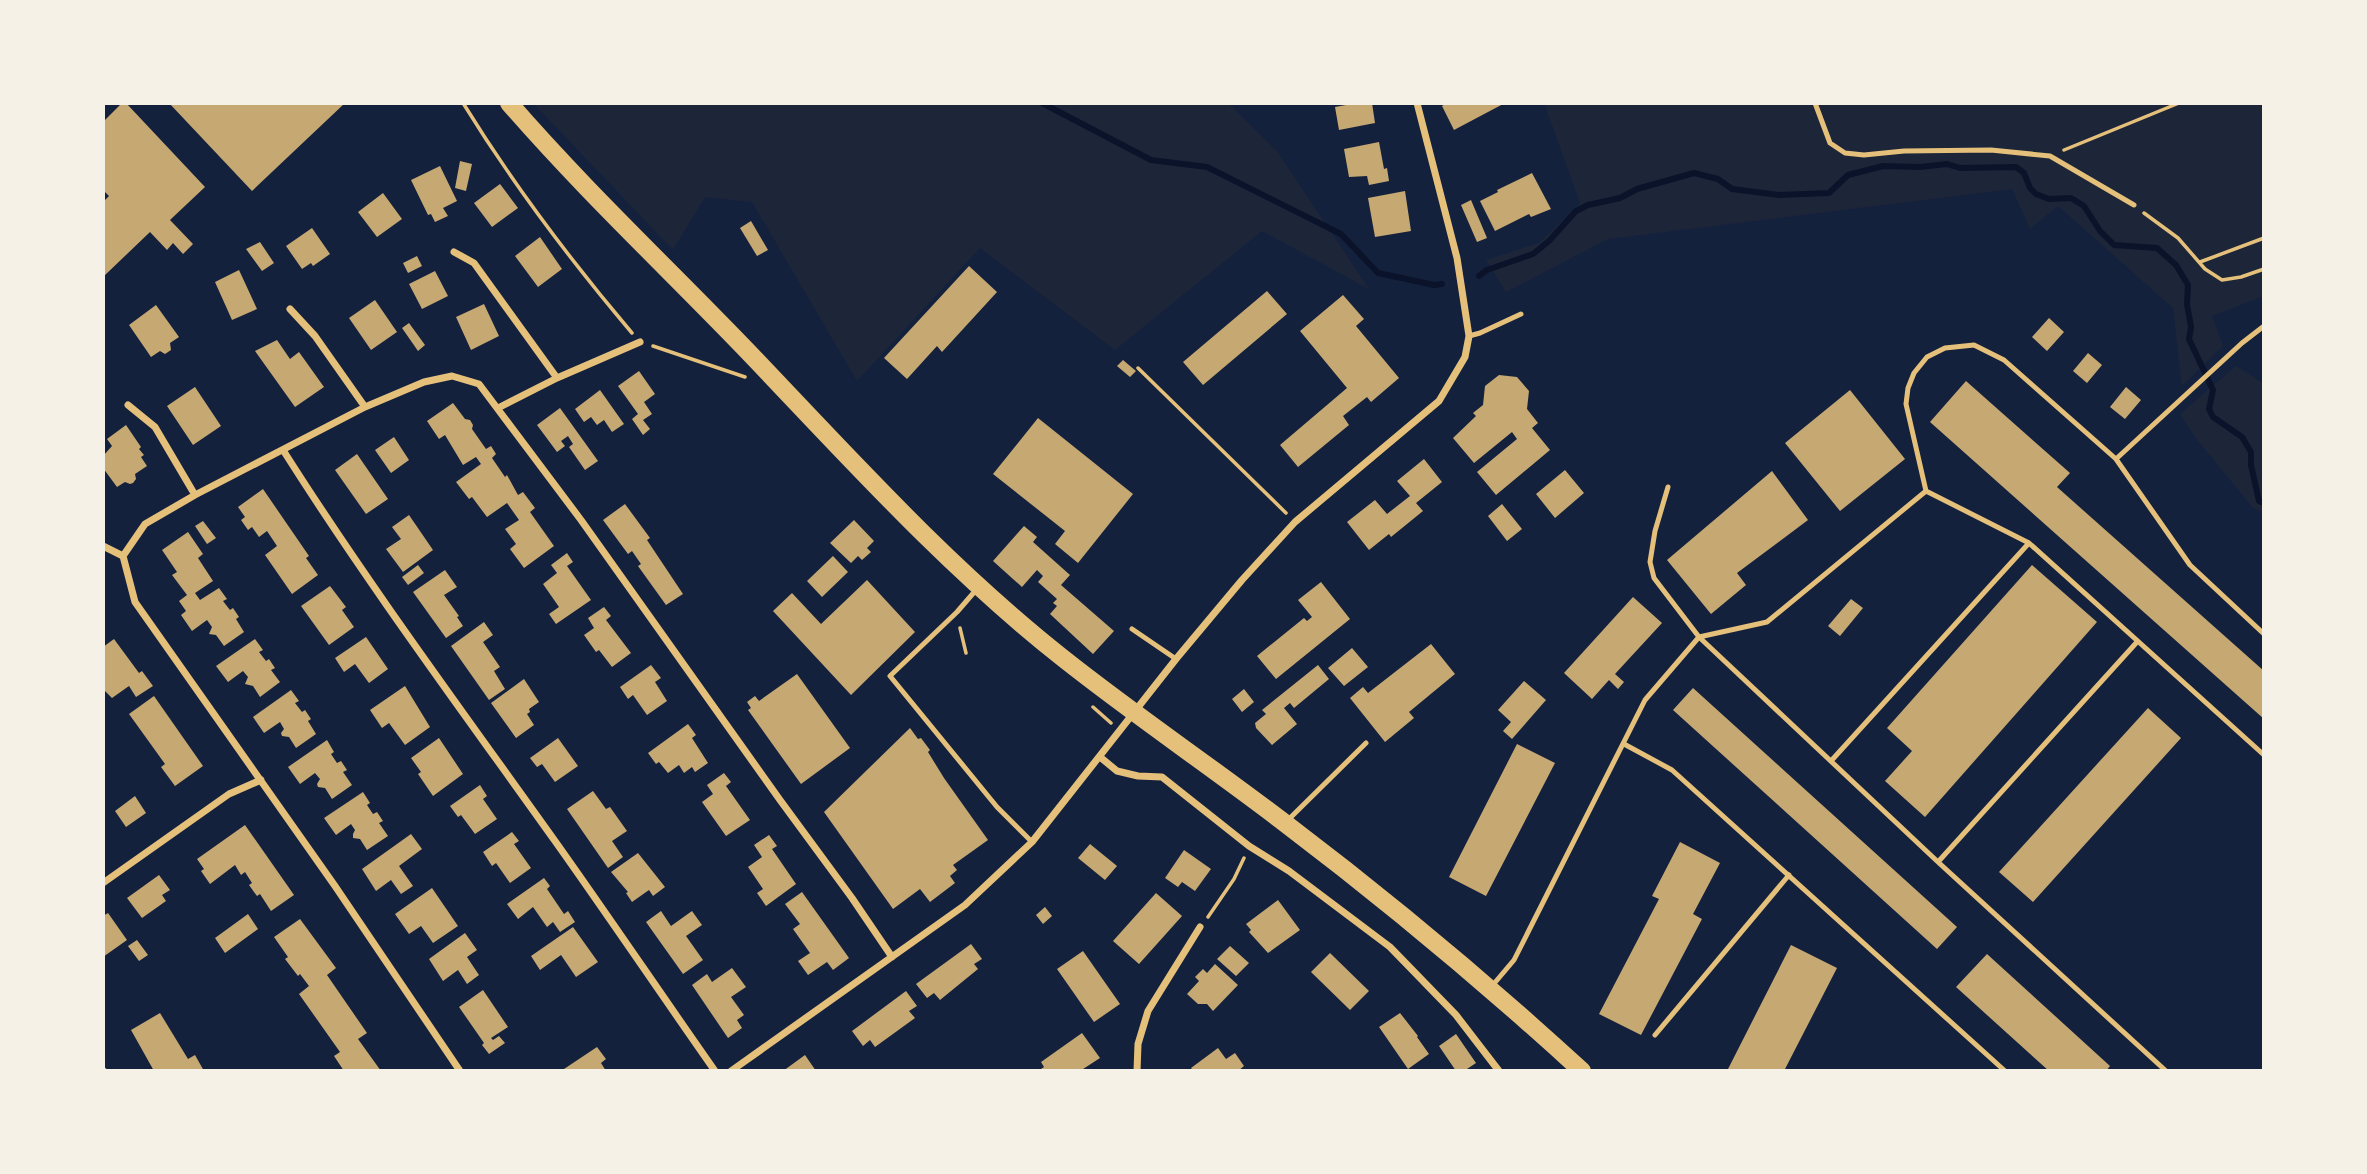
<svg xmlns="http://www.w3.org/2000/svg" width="2367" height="1174" viewBox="0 0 2367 1174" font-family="Raleway,sans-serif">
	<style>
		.green { fill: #1d2539 }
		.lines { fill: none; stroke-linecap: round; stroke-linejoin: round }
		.stream { stroke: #0b132b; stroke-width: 6 }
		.building { fill: #c6a872 }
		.path { stroke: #e5c07b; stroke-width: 3.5 }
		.service { stroke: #e5c07b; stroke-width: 5 }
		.minor { stroke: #e5c07b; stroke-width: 7 }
		.primary { stroke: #e5c07b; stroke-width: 18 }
	</style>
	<rect width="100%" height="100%" fill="#14213d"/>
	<!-- green -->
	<path class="green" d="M533 103H1228L1277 151 1369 289 1262 231 1115 350 980 248 857 381 752 202 705 197 673 250Z
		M1544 103H2264V296L2212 316 2223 346 2182 386 2173 308 2058 206 2030 229 2012 189 1608 239 1506 292 1486 260 1539 243 1580 203Z
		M2236 366 2264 384V512L2253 508 2195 437 2180 414Z"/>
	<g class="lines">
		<!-- stream -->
		<path class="stream" d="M1042 103 1151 160 1207 167 1341 234 1378 273 1434 285 1442 284
			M1479 276 1487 270 1533 254 1549 241 1576 211 1588 205 1620 198 1637 189 1694 173 1718 179 1732 189 1779 195 1829 193 1848 175 1883 166 1920 167 1947 164 1960 168 2016 167 2024 173 2030 188 2036 194 2049 199 2071 198 2084 206 2100 231 2114 245 2157 248 2176 265 2188 285 2187 304 2191 327 2189 339 2213 390 2209 409 2213 417 2242 437 2251 452V465L2259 501 2264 503"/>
	</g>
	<!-- building -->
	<path class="building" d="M122 103H126L205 187 170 220 193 244 183 254 173 243 167 250 150 232 103 277V202L109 196 103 190V122Z
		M169 103H345L252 191Z
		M1357 103H1372L1375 123 1339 130 1335 107Z
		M1447 103H1505L1454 130 1442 106Z
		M1379 142 1384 169 1387 168 1389 181 1369 185 1367 176 1349 177 1344 149Z
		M460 161 472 164 466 191 455 188Z
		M440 166 457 201 443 208 448 216 435 222 431 214 428 215 411 180Z
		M1532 173 1551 209 1531 217 1529 214 1495 231 1480 201 1498 192 1497 190Z
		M500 184 518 208 492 227 474 203Z
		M1405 191 1411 231 1375 237 1368 198Z
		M383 193 402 219 377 237 358 212Z
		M1471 200 1487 238 1477 242 1461 205Z
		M751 221 768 250 757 256 740 228Z
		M312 228 330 254 313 266 311 263 302 269 286 246Z
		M540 237 562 269 538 287 515 256Z
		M260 242 274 263 262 271 246 249Z
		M417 256 422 266 408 273 403 263Z
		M969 266 997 292 942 352 937 346 907 379 884 358Z
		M239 270 257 309 232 320 215 282Z
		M435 271 448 296 422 309 409 284Z
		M1267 291 1287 314 1203 385 1183 362Z
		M1343 295 1364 319 1356 326 1399 378 1371 402 1367 397 1343 416 1349 425 1298 467 1280 445 1347 388 1300 331Z
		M375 300 397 332 371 350 349 318Z
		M484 304 499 336 471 350 456 317Z
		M156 305 179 337 170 343 171 350 165 354 160 351 151 357 129 325Z
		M2049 318 2064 332 2047 351 2032 337Z
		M409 323 425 345 418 351 402 328Z
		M277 340 290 359 299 352 324 387 295 407 255 351Z
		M2088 353 2102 365 2087 383 2073 371Z
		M1123 360 1136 371 1130 377 1117 366Z
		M639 371 655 394 644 402 652 414 643 420 650 429 643 435 632 419 638 414 618 386Z
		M1499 375 1517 377 1529 391 1527 409 1538 423 1532 428 1550 450 1496 495 1477 472 1517 439 1512 432 1474 463 1453 438 1476 416 1473 413 1483 405 1485 386Z
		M1966 381 2070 473 2057 487 2264 671V719L1930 422Z
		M195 387 221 426 193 445 167 406Z
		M2126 387 2141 400 2125 419 2110 407Z
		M600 390 624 424 612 432 604 420 597 425 591 417 584 422 575 409Z
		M1850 390 1905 459 1840 511 1785 443Z
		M453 403 465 419 470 420 473 425 472 429 486 449 491 446 496 454 492 458 505 477 507 475 518 495 523 492 535 508 530 512 554 546 524 568 510 549 516 544 505 529 519 520 507 503 487 517 472 497 469 499 456 482 481 464 476 457 463 465 445 435 439 439 427 421Z
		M560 408 598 461 585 470 569 447 573 444 568 436 561 441 565 446 557 452 537 425Z
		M1038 418 1133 494 1078 563 1055 544 1065 531 993 474Z
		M126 425 141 447 139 449 144 455 141 457 147 466 135 474 136 479 133 483 130 484 125 482 117 487 103 468V456L112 446 107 439Z
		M394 437 409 460 391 473 375 450Z
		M357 454 388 499 366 514 335 470Z
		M1424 459 1442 482 1416 503 1423 511 1391 537 1389 534 1369 550 1347 522 1375 500 1387 514 1410 496 1397 481Z
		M1565 470 1584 493 1555 518 1536 494Z
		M1772 471 1808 520 1737 573 1746 585 1711 614 1667 560Z
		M263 489 309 556 306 558 318 575 292 594 265 555 277 546 267 531 259 537 252 527 248 530 241 520 245 517 238 507Z
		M625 504 650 538 647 540 683 594 666 605 638 566 641 564 632 551 628 554 603 520Z
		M1502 504 1522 529 1507 541 1488 516Z
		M409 515 433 550 403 572 386 549 401 539 392 527Z
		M854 520 874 541 867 548 871 552 862 560 858 556 851 563 830 543Z
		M203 521 216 538 207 544 195 526Z
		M1024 526 1037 537 1033 542 1070 575 1061 585 1114 631 1093 654 1050 614 1057 606 1053 603 1057 599 1038 582 1043 576 1037 570 1022 587 993 561Z
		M188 532 203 554 198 558 213 581 195 593 200 600 219 588 227 599 223 601 230 610 233 608 239 617 236 619 244 632 224 646 216 635 209 634 212 627 207 620 192 631 181 615 186 611 179 601 187 595 172 575 177 572 162 550Z
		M567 553 573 562 567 566 591 600 556 624 549 614 559 607 543 584 557 573 551 565Z
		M833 556 848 572 822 597 807 581Z
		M418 565 424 573 408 585 402 577Z
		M2032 565 2097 622 1925 817 1885 781 1912 751 1887 728Z
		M445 570 457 587 444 595 459 616 457 617 463 626 446 638 413 592Z
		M867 580 915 632 851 695 773 611 792 593 821 624Z
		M1321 582 1350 619 1276 679 1257 656 1304 618 1307 621 1312 617 1298 600Z
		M330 586 346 607 342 610 354 627 329 645 301 606Z
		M1633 597 1662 623 1615 674 1624 682 1618 689 1609 680 1592 699 1564 673Z
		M1851 599 1863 608 1840 636 1828 626Z
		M604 607 611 616 606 620 631 653 612 667 599 650 596 652 584 635 594 628 588 618Z
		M484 622 493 635 483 642 500 667 494 671 505 689 489 700 451 646Z
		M366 637 388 669 369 683 355 664 344 672 335 658Z
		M114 639 139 673 142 671 153 686 136 697 129 686 112 698 103 689V647Z
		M255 639 263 650 259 652 266 661 269 659 275 668 271 670 280 682 260 697 253 686 245 684 248 677 243 671 228 682 216 666Z
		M1431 644 1455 674 1409 712 1414 718 1385 742 1350 698 1363 687 1368 693Z
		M1352 648 1368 667 1344 686 1328 668Z
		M651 665 661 678 655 682 667 701 647 715 633 695 628 699 620 687Z
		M1318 665 1329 679 1294 708 1290 703 1284 708 1297 724 1272 745 1256 728 1255 723 1266 714 1262 710Z
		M797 674 850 748 801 784 748 710 751 708 747 702 755 696 759 701Z
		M524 679 539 702 529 709 530 712 527 714 534 725 516 738 491 703Z
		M1524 681 1546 700 1512 739 1503 731 1511 722 1498 710Z
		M405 686 430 727 405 745 389 723 382 728 370 710Z
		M1693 688 1957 927 1937 949 1673 710Z
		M1244 689 1254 702 1242 712 1232 699Z
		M291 690 299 701 295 703 302 712 305 710 311 719 308 721 316 734 296 748 289 737 282 736 281 733 284 729 280 722 264 733 253 717Z
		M154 696 203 766 175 786 161 767 165 764 129 714Z
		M2148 708 2181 738 2033 902 1999 872Z
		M688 724 696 735 692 738 708 763 695 772 692 767 684 773 679 765 668 773 659 762 656 764 648 753Z
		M910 728 918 739 921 738 930 750 928 752 944 778 988 840 953 865 957 870 950 876 955 883 930 902 920 889 893 909 824 812Z
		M439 738 463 774 433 796 418 774 421 772 411 758Z
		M558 738 578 766 555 782 542 764 537 767 530 758Z
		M327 740 334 752 331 754 337 763 341 761 347 770 343 772 352 785 332 799 325 788 318 787 317 784 320 779 315 773 300 784 288 767Z
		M1517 744 1555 763 1486 896 1449 877Z
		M724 773 731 782 726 786 750 820 726 836 702 802 713 794 707 785Z
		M480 785 487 796 483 799 497 819 475 834 461 815 458 817 450 806Z
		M593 791 606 809 610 807 627 831 612 841 623 857 608 868 567 809Z
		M363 792 370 803 367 805 373 814 377 812 383 821 379 823 388 836 367 850 360 839 353 838V834L355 830 351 824 336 835 324 818Z
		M135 796 146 813 126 827 115 811Z
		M245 825 294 895 271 911 260 894 257 896 249 885 252 883 245 872 241 875 235 865 210 884 201 871 204 869 197 859Z
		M512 832 519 841 514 844 531 868 510 883 496 863 492 866 483 852Z
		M411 834 422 849 399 866 413 886 401 894 391 880 376 891 362 869Z
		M769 835 777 846 772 849 796 884 766 906 757 893 763 889 748 867 762 857 754 845Z
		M1680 842 1720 863 1693 914 1702 919 1641 1035 1599 1014 1659 899 1652 896Z
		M1090 844 1117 866 1105 880 1078 858Z
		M1184 850 1211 869 1195 891 1182 882 1178 887 1165 878Z
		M638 853 665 887 653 896 649 890 632 902 626 893 628 892 611 872Z
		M159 875 170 890 162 895 166 901 142 918 127 898Z
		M544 878 550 886 547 889 564 914 568 911 575 922 560 932 553 922 547 927 533 907 518 919 507 904Z
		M432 888 458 926 433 943 421 926 409 934 395 914Z
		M802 892 849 958 833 970 827 962 808 975 798 961 810 953 793 929 800 924 785 904Z
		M1156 893 1182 916 1139 964 1113 941Z
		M1278 900 1300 930 1268 953 1249 932 1251 930 1246 924Z
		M1045 907 1052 916 1043 924 1036 915Z
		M661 911 671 926 692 911 702 925 686 936 703 960 683 974 646 922Z
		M108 913 127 940 103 957V916Z
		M248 914 258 929 225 953 215 938Z
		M300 919 336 968 327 975 367 1033 358 1039 381 1071H344L334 1056 340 1052 299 994 309 986 300 974 298 976 285 959 288 957 274 937Z
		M573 927 598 962 576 977 561 955 540 970 531 956Z
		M465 933 477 950 467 957 479 975 467 984 458 970 443 981 429 959Z
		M137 940 148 955 139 961 128 946Z
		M971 944 982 959 974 964 978 969 940 1000 934 993 927 998 916 984Z
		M1791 945 1837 968 1784 1071H1727Z
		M1230 946 1249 963 1236 976 1217 959Z
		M1083 951 1120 1004 1094 1022 1057 969Z
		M1330 953 1369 991 1350 1010 1311 972Z
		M1987 954 2110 1066 2106 1071H2049L1956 987Z
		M1215 964 1238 985 1213 1011 1207 1004H1198L1187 994 1199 981 1195 977 1203 969 1207 973Z
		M732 968 746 987 731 997 744 1015 737 1020 742 1028 728 1038 692 985 707 974 712 982Z
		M483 990 508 1027 491 1038 493 1040 499 1036 505 1043 489 1054 482 1045 484 1043 459 1007Z
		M906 991 917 1006 909 1011 915 1018 875 1047 870 1040 863 1046 852 1031Z
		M160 1013 188 1059 195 1055 204 1071H154L131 1030Z
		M1400 1013 1418 1036 1417 1037 1429 1054 1408 1069 1379 1027Z
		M1082 1033 1100 1058 1080 1071H1038L1044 1067 1041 1062Z
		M1456 1034 1476 1063 1464 1071H1456L1439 1046Z
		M597 1047 606 1059 601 1063 606 1071H561Z
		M1218 1048 1226 1059 1235 1053 1244 1066 1238 1071H1193L1191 1068Z
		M805 1055 816 1071H783Z"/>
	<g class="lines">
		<!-- path -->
		<path class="path" d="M463 103C513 184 571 261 632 333
			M2064 150 2179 103
			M2144 213 2178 238 2205 269 2222 280 2241 277 2264 269
			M2200 262 2264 238
			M653 346 745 377
			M1138 368 1286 513
			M960 628 966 653
			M1093 707 1111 723
			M1208 917 1234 879 1244 858
			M103 1068 106 1071"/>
		<!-- service -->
		<path class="service" d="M1815 103 1830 143 1845 153 1864 155 1904 151 1991 150 2050 156 2134 205
			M1469 336 1480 333 1521 314
			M2116 459 2190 565 2264 634
			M1668 487 1655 531 1650 562 1654 578 1699 637 1938 862 2166 1071
			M1926 491 2029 543 2264 755
			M976 590 957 612 890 676 997 807 1032 842
			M1132 629 1176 659
			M1624 744 1672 770 2005 1071
			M1831 761 2029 543
			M1287 821 1366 743
			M1938 862 2137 642
			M1492 986 1514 960 1645 700 1699 637 1767 622 1926 491 1906 404 1908 388 1914 373 1927 357 1945 348 1974 345 2004 360 2116 459 2242 343 2264 326
			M1655 1035 1789 875"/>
		<!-- minor -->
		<path class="minor" d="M454 252 474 263 557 378
			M290 309 315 336 365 407
			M128 405 155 427 195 495
			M498 408 557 378 640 342
			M283 450C368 584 463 712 555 841 609 917 661 994 715 1071
			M103 546 123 556 135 602 335 886 460 1071
			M123 556 145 524 195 495 365 407 424 382 452 376 479 384 581 520 780 800 852 898 892 957
			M1100 757 1117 771 1138 776 1162 777 1249 846 1289 871 1390 947 1456 1015 1499 1071
			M103 883 229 794 261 780
			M731 1071 965 905 1032 842 1176 659 1242 580 1295 522 1439 401 1465 357 1469 336 1457 258 1417 103
			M1137 1071 1138 1044 1148 1011 1200 927"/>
		<!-- primary -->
		<path class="primary" d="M509 103C587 193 674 274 756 360 855 464 951 570 1064 659 1136 716 1213 768 1286 824 1389 902 1487 984 1582 1071"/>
	</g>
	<!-- border -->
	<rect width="2367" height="1174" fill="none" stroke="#f6f1e7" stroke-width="210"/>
</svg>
